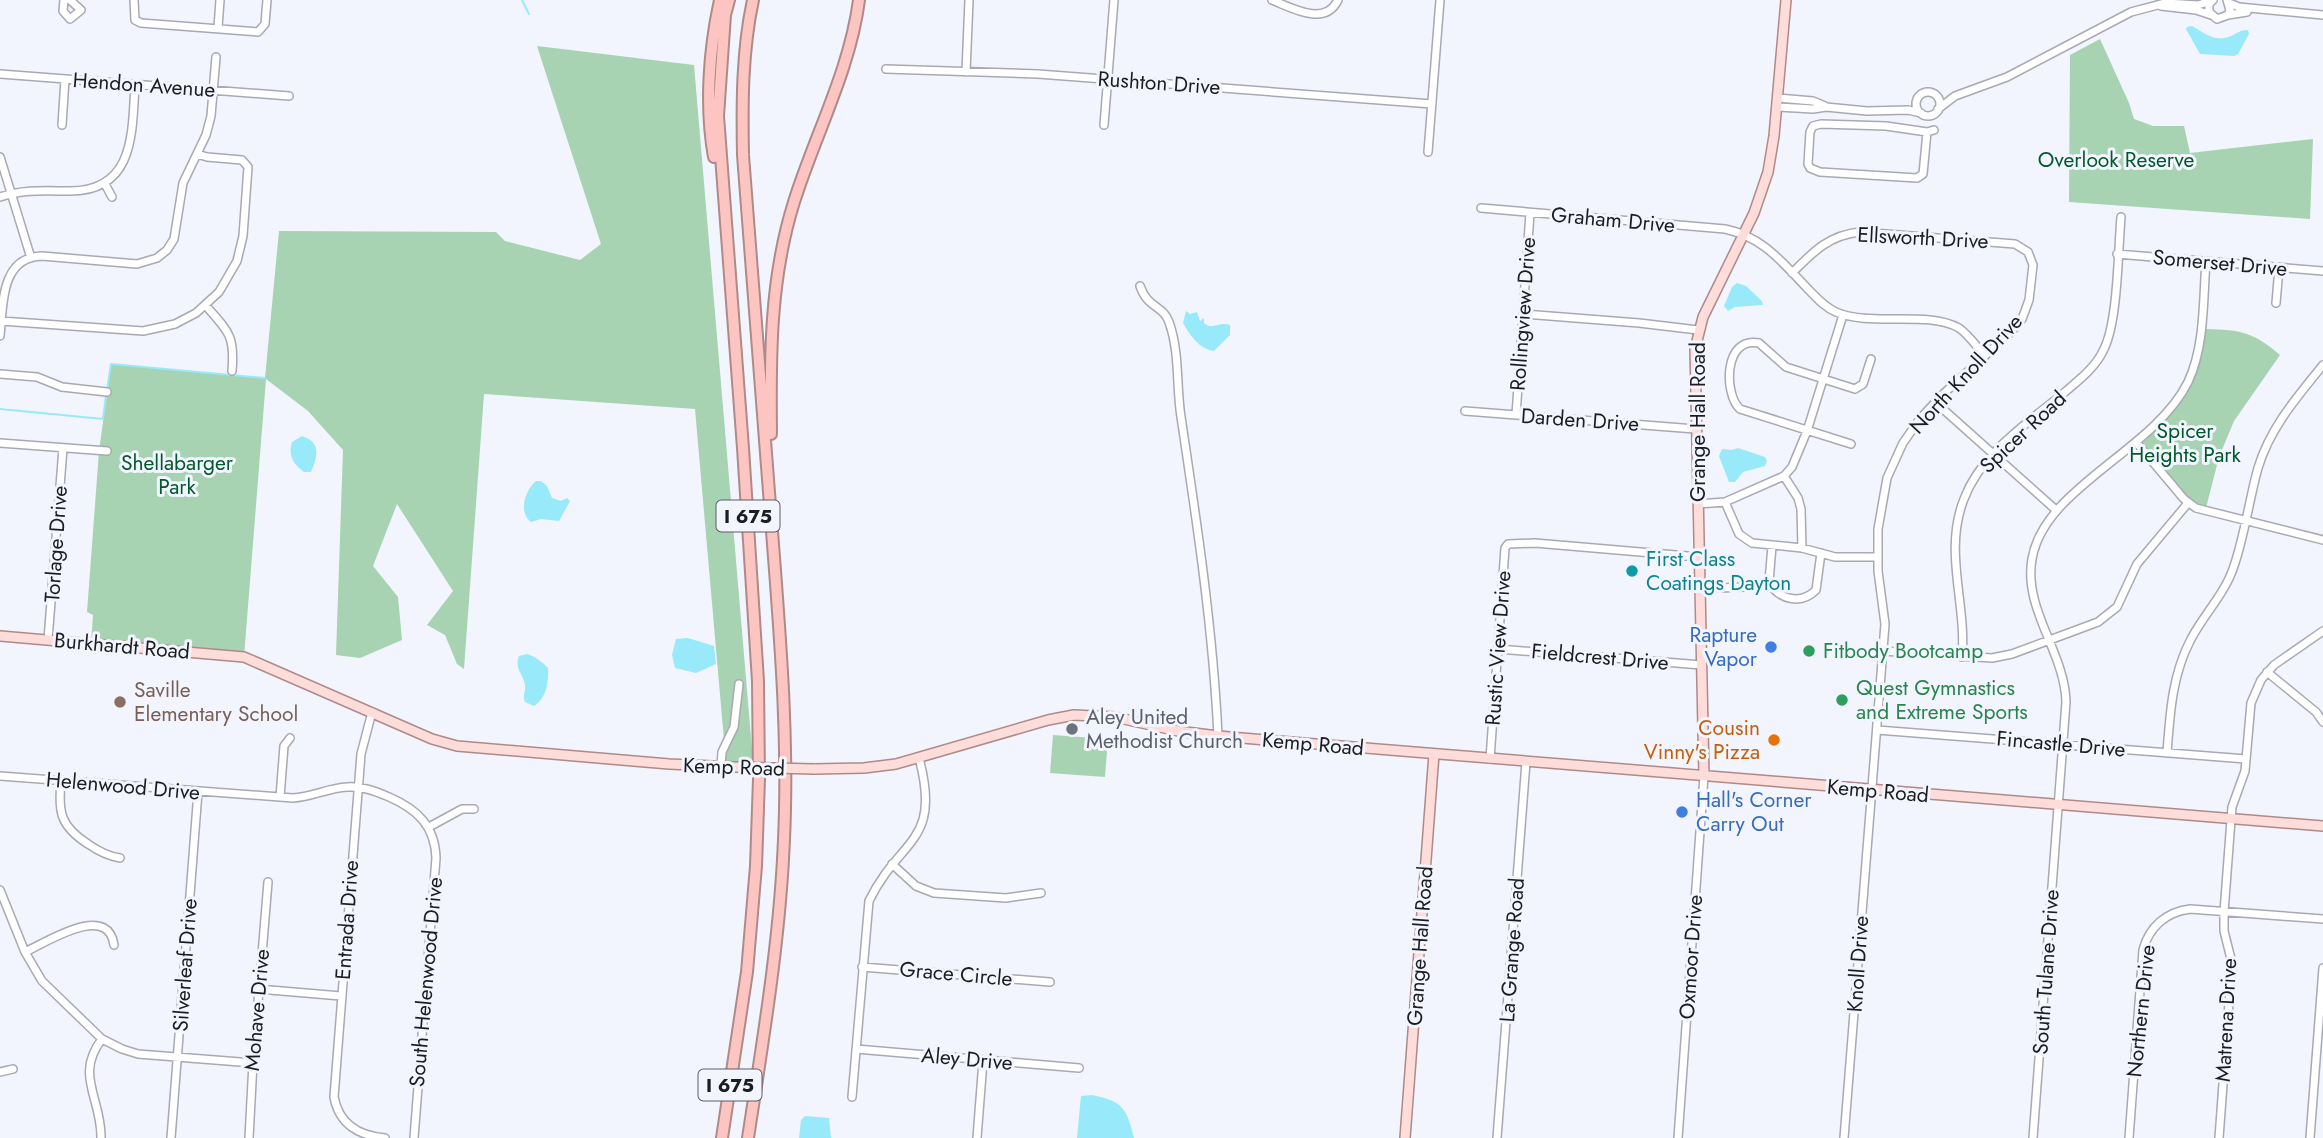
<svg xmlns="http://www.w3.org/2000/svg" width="2323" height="1138" viewBox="0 0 2323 1138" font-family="Jost,sans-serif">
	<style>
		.green { fill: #a7d3b2 }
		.water { fill: #98eafb }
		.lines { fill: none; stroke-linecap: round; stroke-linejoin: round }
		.stream { stroke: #98eafb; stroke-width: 2 }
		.minor-casing { stroke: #a8a9b3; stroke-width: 10 }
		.major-casing { stroke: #ae8a89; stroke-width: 12 }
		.highway-casing { stroke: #ae8a89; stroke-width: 14 }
		.minor { stroke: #fff; stroke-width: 7 }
		.major { stroke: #fddcda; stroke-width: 9 }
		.highway { stroke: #fcc5c2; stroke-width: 10 }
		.major-bridge-casing { stroke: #ae8a89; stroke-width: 12; stroke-linecap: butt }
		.major-bridge { stroke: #fddcda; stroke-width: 9 }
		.culture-dot { fill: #0f9aa8; stroke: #f2f4fe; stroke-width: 2.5 }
		.shop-dot { fill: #3f7fe0; stroke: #f2f4fe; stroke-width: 2.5 }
		.leisure-dot { fill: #2e9e5b; stroke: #f2f4fe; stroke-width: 2.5 }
		.education-dot { fill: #8d6e63; stroke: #f2f4fe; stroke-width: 2.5 }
		.worship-dot { fill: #6b7280; stroke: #f2f4fe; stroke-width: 2.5 }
		.food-dot { fill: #e8710a; stroke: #f2f4fe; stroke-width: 2.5 }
		.labels { text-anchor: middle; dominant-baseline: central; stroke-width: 6; stroke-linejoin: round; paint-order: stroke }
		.shield { fill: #f2f4fe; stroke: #5c5e63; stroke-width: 2 }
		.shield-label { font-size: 19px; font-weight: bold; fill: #1c1d20 }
		.street-label { font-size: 21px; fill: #1c1d20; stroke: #f2f4fe }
		.park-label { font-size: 21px; fill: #00592b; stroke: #f2f4fe }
		.culture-label { font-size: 21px; fill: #0d838f; stroke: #f2f4fe; text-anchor: start }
		.shop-label { font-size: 21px; fill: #366cbe; stroke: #f2f4fe; text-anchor: end }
		.leisure-label { font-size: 21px; fill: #27864d; stroke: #f2f4fe; text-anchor: start }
		.education-label { font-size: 21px; fill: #785e54; stroke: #f2f4fe; text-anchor: start }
		.worship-label { font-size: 21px; fill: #5b616d; stroke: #f2f4fe; text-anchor: start }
		.food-label { font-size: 21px; fill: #c56008; stroke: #f2f4fe; text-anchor: end }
	</style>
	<rect width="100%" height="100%" fill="#f2f4fe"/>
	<!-- green -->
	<path class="green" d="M2100 39 2129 103 2134 119 2153 126H2184L2190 153 2313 139 2310 219 2069 202 2070 55Z
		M537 46 694 65 753 761 726 763 695 409 484 394 464 669 457 664 445 635 427 625 453 591 397 504 373 566 398 597 402 640 360 658 336 655 343 450 308 411 266 379 244 657 91 644 93 615 87 612 99 451 111 364 265 378 279 231 496 232 505 241 580 260 601 244Z
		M2206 329C2240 330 2254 332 2280 355L2234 421 2219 457 2205 512 2196 508 2136 442 2183 391 2199 341Z
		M1053 735 1108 739 1105 777 1050 773Z"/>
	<!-- water -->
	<path class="water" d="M2192 26C2205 33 2215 43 2231 36 2238 33 2240 30 2248 30L2249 34 2238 54 2234 56 2200 54 2186 29 2187 27Z
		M1737 283 1746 286 1762 301 1763 305 1735 307 1728 311 1724 306 1732 287Z
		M1186 311 1190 314 1197 312 1200 321 1204 318V323C1212 331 1219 321 1230 325V335L1214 351C1199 349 1190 335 1183 323Z
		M302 436C321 442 318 456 311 472H304C293 464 288 456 292 442Z
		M1738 448 1765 457 1767 461 1765 466 1743 472 1735 482H1729L1719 456 1722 449 1732 450Z
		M536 481H541L547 486 552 498 561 501 567 498 570 501 559 521 541 519 531 522C518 512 525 490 536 481Z
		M688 638 714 646 716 664 696 673 675 668 672 655 676 639Z
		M527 654C535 656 542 662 548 668 549 682 546 699 534 706L525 702C522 695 526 692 525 685 523 673 514 669 519 656Z
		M1092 1095C1122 1101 1127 1108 1134 1138H1077L1081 1096Z
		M805 1116 829 1118 831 1138H799L801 1120Z"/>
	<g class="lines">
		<!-- stream -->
		<path class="stream" d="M522 0 529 14
			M107 390 111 364 265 378
			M0 409 103 419 106 395"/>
		<!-- minor casing -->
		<g class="minor-casing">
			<path id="minor" d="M64 0 63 11 70 19 81 10 70 0
				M134 0 135 20 141 23 258 32 265 24 267 0
				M1272 0C1292 8 1325 27 1338 0
				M2213 0 2209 4V12L2217 19 2228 15 2230 10 2227 0
				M2229 3 2239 7 2323 15
				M2161 6 2196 10 2211 15
				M2228 15 2247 12
				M218 28 220 0
				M886 69 1038 74 1432 104
				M966 72 969 0
				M0 74 289 96
				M1916 104a12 12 0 1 1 24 0a12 12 0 1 1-24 0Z
				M1777 98 1813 101 1825 106
				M1777 107 1813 109 1826 107 1867 111 1908 110 1921 113
				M1938 109 1955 96 2007 77 2131 12 2165 3 2198 5 2211 1
				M62 125 65 79
				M1104 125 1114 0
				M1927 132 1923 174 1917 178 1820 172 1810 168 1808 164 1810 132 1813 126 1821 124 1886 126 1927 132 1934 130
				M1428 152 1440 0
				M0 157 31 258
				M105 184 112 197
				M0 197C25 189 45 191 70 191 135 191 132 132 135 85
				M1481 208 1725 229C1763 237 1781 261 1807 288 1816 297 1824 307 1836 312 1870 327 1927 310 1959 328 1969 335 1977 347 1985 356
				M2117 254 2323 271
				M1792 273C1813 252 1829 235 1860 232L2015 244 2028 252 2033 265 2029 300 2022 319 2011 332 1941 396 1919 420 1903 443 1887 478 1878 529V571L1885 624 1844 1138
				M1140 286C1148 309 1163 305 1169 322 1180 353 1176 385 1181 417 1197 523 1213 629 1218 736
				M2276 303 2279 268
				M206 306C229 332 235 336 232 371
				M1523 314 1639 323 1698 330
				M1 321 143 331 175 324 196 313 219 292 237 261 243 236 248 167 242 160 207 157 197 154
				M0 336C3 306 0 257 42 256L137 264 157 258 167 250 174 239 183 183 206 135 211 116 216 57
				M0 374 37 377 62 387 107 392
				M1935 402 2056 510
				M1465 411 1695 429
				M1516 415 1530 213
				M2136 442 2184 499 2196 508 2323 540
				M0 443 107 451
				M1851 444 1740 409C1724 395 1723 336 1759 343L1786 367 1855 389 1863 384 1871 359
				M1784 476 1798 498 1801 509 1802 548
				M1725 502 1739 534 1752 543 1802 548 1835 557H1878
				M1698 504 1725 502 1784 476 1792 467 1807 431 1843 315
				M1772 546 1769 582C1779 600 1801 605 1816 590L1821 553
				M1719 588 1744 587 1769 582
				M48 640 63 448
				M1498 649 1702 665
				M1883 651 1992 658 2012 654 2098 622 2117 607 2137 564 2188 503
				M1962 657C1967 604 1943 552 1964 499 1981 453 2029 422 2065 392 2080 379 2096 367 2104 349 2118 321 2118 251 2121 217
				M2267 672 2316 712 2323 722
				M372 712 361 754 334 1097C339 1124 359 1136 385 1138
				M1877 730 2246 759
				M2167 753C2170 713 2172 675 2191 639 2204 614 2225 594 2234 566 2245 534 2249 500 2258 468 2270 428 2297 397 2323 365
				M1490 759 1505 548 1508 544 1535 543 1699 557
				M721 767 722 752 734 727 739 684
				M0 776 293 798C312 797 328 788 347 787 362 786 375 791 389 797 417 809 435 826 436 858L414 1138
				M61 781C58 812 60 826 88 844 98 851 107 856 120 858
				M280 797 284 746 290 738
				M429 827 462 809H474
				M892 864 916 886 934 893 1006 898 1041 893
				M0 890 25 952 42 981 102 1039 122 1049 138 1054 253 1063
				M25 952C47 942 108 902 114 945
				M862 967 1050 982
				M258 989 341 996
				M856 1049 1079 1068
				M0 1072 13 1069
				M852 1097 869 901C900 837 942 844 919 758
				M101 1138C102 1099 74 1075 102 1039
				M171 1138 198 792
				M249 1138 253 1063 268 882
				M977 1138 983 1061
				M1497 1138 1526 762
				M1678 1138 1704 776
				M2033 1138 2066 702C2065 653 2023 609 2032 559 2044 487 2154 451 2188 382 2205 346 2203 300 2206 261
				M2129 1138 2143 950C2149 927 2166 912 2190 909L2323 919
				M2219 1138 2232 963 2224 931V912L2232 807 2245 771 2251 703 2261 680 2274 665 2323 631
				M2310 1138 2323 968"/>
		</g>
		<!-- major casing -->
		<g class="major-casing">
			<path id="major" d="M0 636 244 657 432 739 457 746 669 764 734 767
				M814 769 864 768 896 764 1048 720 1074 715 1115 717 1178 731 1218 736 2323 826
				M1704 776 1695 349 1703 317 1754 213 1768 172 1774 136 1786 0
				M1405 1138 1434 754"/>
		</g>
		<!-- highway casing -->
		<g class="highway-casing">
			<path id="highway" d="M714 157C705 107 709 50 720 0
				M771 434C770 355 770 278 794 202 815 135 850 70 859 0
				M722 1138 747 972 756 866 759 779 758 681 743 448 718 116 725 15 729 0
				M748 1138C763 1039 780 940 784 839 789 732 779 625 771 518 762 397 753 276 743 155 742 103 742 51 753 0"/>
		</g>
		<!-- minor -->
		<use href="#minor" class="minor"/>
		<!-- major -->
		<use href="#major" class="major"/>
		<!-- highway -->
		<use href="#highway" class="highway"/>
		<!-- major-bridge casing -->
		<g class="major-bridge-casing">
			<path id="major-bridge" d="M734 767 814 769"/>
		</g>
		<!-- major-bridge -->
		<use href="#major-bridge" class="major-bridge"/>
	</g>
	<!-- markers -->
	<circle class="culture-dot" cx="1632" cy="571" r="7"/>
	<g class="shop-dot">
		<circle cx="1771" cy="647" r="7"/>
		<circle cx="1682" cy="812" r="7"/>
	</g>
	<g class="leisure-dot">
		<circle cx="1809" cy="651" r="7"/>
		<circle cx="1842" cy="700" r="7"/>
	</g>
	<circle class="education-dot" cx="120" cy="702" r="7"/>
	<circle class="worship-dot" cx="1072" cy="729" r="7"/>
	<circle class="food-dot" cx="1774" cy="740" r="7"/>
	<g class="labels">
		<!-- shield labels -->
		<g class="shield">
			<rect x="716.5" y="500.5" width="63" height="31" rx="5"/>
			<rect x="698.5" y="1069.5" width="63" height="31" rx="5"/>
		</g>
		<g class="shield-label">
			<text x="748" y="516">I 675</text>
			<text x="730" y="1085">I 675</text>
		</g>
		<!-- street labels -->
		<g class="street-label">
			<text transform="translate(1159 83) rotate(4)">Rushton Drive</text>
			<text transform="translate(144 85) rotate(4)">Hendon Avenue</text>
			<text transform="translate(1613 220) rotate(5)">Graham Drive</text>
			<text transform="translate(1923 238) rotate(3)">Ellsworth Drive</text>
			<text transform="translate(2220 263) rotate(5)">Somerset Drive</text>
			<text transform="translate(1523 314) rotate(-86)">Rollingview Drive</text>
			<text transform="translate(1966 374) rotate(-47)">North Knoll Drive</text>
			<text transform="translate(1580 420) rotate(4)">Darden Drive</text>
			<text transform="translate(1698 422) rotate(-90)">Grange Hall Road</text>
			<text transform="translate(2023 432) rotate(-43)">Spicer Road</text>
			<text transform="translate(56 544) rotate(-86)">Torlage Drive</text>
			<text transform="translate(122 646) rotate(5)">Burkhardt Road</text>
			<text transform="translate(1498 648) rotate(-86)">Rustic View Drive</text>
			<text transform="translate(1600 657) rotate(5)">Fieldcrest Drive</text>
			<text transform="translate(1313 744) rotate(5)">Kemp Road</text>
			<text transform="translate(2061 744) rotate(5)">Fincastle Drive</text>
			<text transform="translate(734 767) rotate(2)">Kemp Road</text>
			<text transform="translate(123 786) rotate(5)">Helenwood Drive</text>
			<text transform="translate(1878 791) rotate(5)">Kemp Road</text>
			<text transform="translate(347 920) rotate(-86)">Entrada Drive</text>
			<text transform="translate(1420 946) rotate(-86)">Grange Hall Road</text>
			<text transform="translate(1512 950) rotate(-86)">La Grange Road</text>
			<text transform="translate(1691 957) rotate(-86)">Oxmoor Drive</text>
			<text transform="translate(1858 964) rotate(-86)">Knoll Drive</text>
			<text transform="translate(185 965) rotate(-86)">Silverleaf Drive</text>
			<text transform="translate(2046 972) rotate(-86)">South Tulane Drive</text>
			<text transform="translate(956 974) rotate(5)">Grace Circle</text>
			<text transform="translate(426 982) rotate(-85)">South Helenwood Drive</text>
			<text transform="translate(257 1010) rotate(-85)">Mohave Drive</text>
			<text transform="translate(2141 1011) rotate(-84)">Northern Drive</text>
			<text transform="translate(2226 1020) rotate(-87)">Matrena Drive</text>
			<text transform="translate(967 1059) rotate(5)">Aley Drive</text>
		</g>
		<!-- park labels -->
		<g class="park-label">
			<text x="2116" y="160">Overlook Reserve</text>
			<text x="2185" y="431">Spicer<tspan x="2185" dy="24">Heights Park</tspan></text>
			<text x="177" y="463">Shellabarger<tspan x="177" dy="24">Park</tspan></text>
		</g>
		<!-- culture labels -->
		<g class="culture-label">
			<text x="1646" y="559">First Class<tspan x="1646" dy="24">Coatings Dayton</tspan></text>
		</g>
		<!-- shop labels -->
		<g class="shop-label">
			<text x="1757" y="635">Rapture<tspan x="1757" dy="24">Vapor</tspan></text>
			<text x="1696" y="800" text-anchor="start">Hall's Corner<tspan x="1696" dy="24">Carry Out</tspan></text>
		</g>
		<!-- leisure labels -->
		<g class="leisure-label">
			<text x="1823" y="651">Fitbody Bootcamp</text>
			<text x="1856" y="688">Quest Gymnastics<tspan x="1856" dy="24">and Extreme Sports</tspan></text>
		</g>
		<!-- education labels -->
		<g class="education-label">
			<text x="134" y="690">Saville<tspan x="134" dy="24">Elementary School</tspan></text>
		</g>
		<!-- worship labels -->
		<g class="worship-label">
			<text x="1086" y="717">Aley United<tspan x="1086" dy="24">Methodist Church</tspan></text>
		</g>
		<!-- food labels -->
		<g class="food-label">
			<text x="1760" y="728">Cousin<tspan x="1760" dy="24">Vinny's Pizza</tspan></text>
		</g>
	</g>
</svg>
